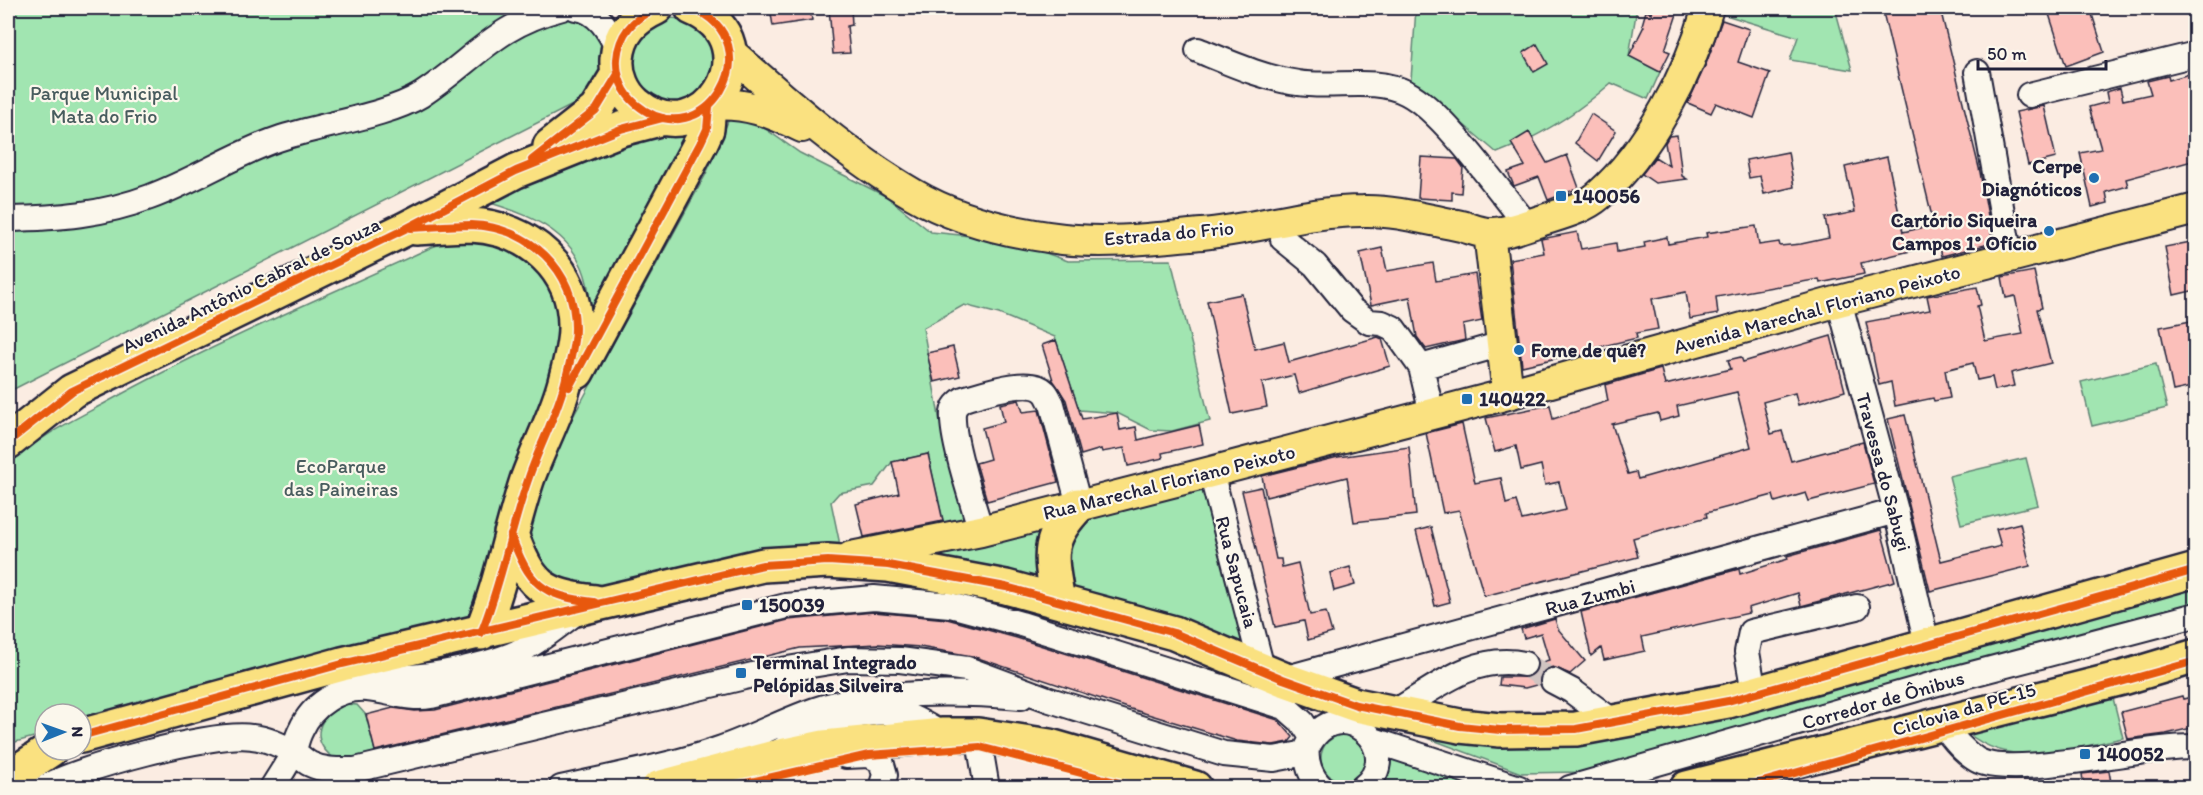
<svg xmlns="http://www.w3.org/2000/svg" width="2203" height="795" viewBox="0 0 2203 795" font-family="Itim,sans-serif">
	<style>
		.green { fill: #a1e5b1; stroke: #628476; stroke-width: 1.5 }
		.building { fill: #fbbfba; stroke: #22223b; stroke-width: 1.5; fill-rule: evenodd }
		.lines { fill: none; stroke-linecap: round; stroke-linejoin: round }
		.minor-tunnel { stroke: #d0c4c1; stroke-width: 24; stroke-dasharray: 24 12; stroke-linecap: butt }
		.minor-casing { stroke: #22223b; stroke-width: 28 }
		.major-casing { stroke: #22223b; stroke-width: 34 }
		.highway-casing { stroke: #22223b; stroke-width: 38 }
		.minor { stroke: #fbf7ec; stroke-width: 24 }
		.major { stroke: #fae180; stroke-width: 30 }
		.highway { stroke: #fae180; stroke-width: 33 }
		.cycleway-casing { stroke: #fbf7ec; stroke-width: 11 }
		.cycleway { stroke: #e8590c; stroke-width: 8 }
		.poi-dot { fill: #1f6fb2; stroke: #fbf7ec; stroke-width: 2 }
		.labels { text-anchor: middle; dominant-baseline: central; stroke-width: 4.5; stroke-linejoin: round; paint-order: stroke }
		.park-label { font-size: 20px; fill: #485c5e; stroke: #fbf7ec }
		.poi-label { font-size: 20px; font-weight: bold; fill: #22223b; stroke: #fbf7ec; text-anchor: start }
		.street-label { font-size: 20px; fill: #22223b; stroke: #fbf7ec }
	</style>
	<rect width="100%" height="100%" fill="#fbece2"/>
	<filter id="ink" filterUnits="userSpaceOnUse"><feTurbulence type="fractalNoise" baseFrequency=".0167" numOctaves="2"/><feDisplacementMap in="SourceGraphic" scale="12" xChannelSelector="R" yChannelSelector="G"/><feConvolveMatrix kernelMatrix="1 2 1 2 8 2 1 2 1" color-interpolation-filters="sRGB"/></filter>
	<g filter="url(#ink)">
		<!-- green -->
		<path class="green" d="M8 8H536L418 92 148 192 8 213Z
			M1416 8H1637L1629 56 1660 72 1648 99 1611 83C1577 113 1540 137 1497 153L1411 80Z
			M1721 8H1835L1852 70 1790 60 1798 37 1719 13Z
			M556 14 592 16 610 49 598 92 8 392V227L79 225 274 147 397 110 489 49Z
			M670 18C696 19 700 27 716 47 709 104 713 99 657 105L629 72 634 42 655 21Z
			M747 116 800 153 887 197 931 232 1009 240 1068 261 1171 260 1210 421 1172 431 1151 430 1117 413 1079 410 1055 337 999 314 964 305 923 328 940 422 954 441 970 518 944 524 928 454 892 462 874 486 839 493 831 502 840 545 575 589 552 579 523 542 551 457 706 174 729 119Z
			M654 126 691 127 590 315C592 241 544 218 480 200Z
			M478 236 548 269 566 331 470 621 81 725V714H45V734L8 744V466C35 438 72 421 107 402 212 344 323 297 432 247L459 237Z
			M2156 364 2167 408 2092 426 2081 382Z
			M2026 458 2038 505 1961 524 1949 476Z
			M1208 483 1252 648 1097 595 1019 573 917 558Z
			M2195 571V609L1582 772 1521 773 1393 725 1544 739Z
			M2113 698 2123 738C2066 749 2006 773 1960 726Z
			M345 704 357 705 366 715 377 759H335C308 740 318 715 345 704Z
			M1321 758a23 23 0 1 1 46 0a23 23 0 1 1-46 0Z
			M1381 745 1501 787H1371Z"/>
		<!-- building -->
		<path class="building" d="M770 8H810L812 20 773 26Z
			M829 8H851L852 25 847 26 850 53 833 54Z
			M1653 8H1679L1665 50 1670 52 1660 72 1629 56 1644 26 1642 25 1646 11 1651 13Z
			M1882 8H1940L1980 172 1993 243 1942 256 1939 244 1861 263 1864 274 1820 283 1819 279 1716 297 1718 314 1690 319 1686 292 1652 299 1658 329 1636 333 1637 338 1586 350 1587 354 1574 357V354L1522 366 1510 259 1544 253 1541 239 1577 232 1581 249 1616 243 1617 252 1645 247 1644 242 1667 237 1668 244 1707 237 1706 233 1756 226 1759 245 1779 242 1780 246 1801 244 1829 238 1825 218 1855 212 1845 167 1887 157 1903 232 1934 225Z
			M2047 8H2090L2104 52 2066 66Z
			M1722 20 1749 29 1738 62 1770 73 1754 118 1716 103 1711 113 1688 103 1706 64Z
			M1537 44 1548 64 1534 72 1523 53Z
			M2196 72V160L2126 179 2128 186 2106 192 2108 203 2092 207 2080 153 2101 149 2089 107 2108 102 2106 92 2120 88 2123 100 2151 94 2147 81 2168 76 2169 80Z
			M2044 106 2056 158 2028 165 2016 112Z
			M1591 114 1616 131 1598 161 1575 143Z
			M1529 132 1547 163 1567 155 1579 188 1548 200 1539 177 1514 186 1508 172 1525 166 1511 143Z
			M1677 135 1682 176 1687 179 1655 183 1642 174 1655 157 1669 166 1665 143 1669 136Z
			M1788 152 1794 187 1764 194 1760 176 1749 178 1746 160Z
			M1421 157 1457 159 1463 167 1461 193 1452 192V200L1418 198Z
			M2196 241V290L2174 295 2165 247Z
			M1382 248 1387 271 1433 263 1436 281 1475 274 1482 321 1463 325 1465 340 1426 349 1417 337 1410 297 1371 305 1360 253Z
			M2034 271 2042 308 2037 309 2051 363 2011 373 2014 386 1995 390 1992 377 1977 380 1973 363 1945 370 1950 398 1934 401 1933 398 1895 406 1891 382 1879 385 1866 322 1930 310 1927 296 1977 287 1981 305 1977 306 1985 341 2023 334 2015 296 2006 298 2002 277Z
			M1242 294 1255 349 1284 342 1289 362 1378 337 1382 339 1390 366 1299 393 1294 375 1262 383 1267 407 1232 414 1207 301Z
			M2196 320V386L2173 391 2160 327Z
			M1831 336 1845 391 1798 405 1795 393 1763 402 1771 434 1782 431 1791 461 1863 442 1874 484 1809 501 1806 493 1775 502 1773 495 1706 513 1707 517 1633 538 1638 557 1484 596 1459 510 1443 513 1426 433 1462 424 1475 483 1501 478 1506 504 1516 501 1522 520 1566 510 1559 482 1545 485 1541 465 1521 470 1516 446 1495 452 1486 418 1550 405 1553 419 1608 401 1605 385 1661 369 1665 385 1731 369 1728 360 1741 357 1743 362ZM1737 392 1751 447 1638 479 1636 472 1628 474 1612 424 1658 413 1660 421 1679 416 1677 406Z
			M1056 340 1082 419 1117 413 1120 430 1136 427 1138 440 1199 425 1203 444 1162 453 1163 458 1128 466 1124 448 1102 452 1101 449 1081 455 1066 400 1053 380 1042 345Z
			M953 347 960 376 934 382 927 353Z
			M1019 400 1023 412 1039 410 1058 482 987 501 976 463 990 459 982 428 1004 422 1000 404Z
			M1905 415 1941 561 2001 546 1996 529 2020 523 2030 566 1930 591 1888 419Z
			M1409 447 1416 515 1354 522 1347 477 1266 497 1262 476 1338 457Z
			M928 454 943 521 864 537 856 504 899 493 892 462Z
			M1261 487 1276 559H1281L1282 567 1298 563 1310 615 1326 612 1332 633 1308 640 1304 621 1275 627 1242 491Z
			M1431 527 1450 602 1435 606 1416 531Z
			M1881 530 1895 581 1801 606 1798 593 1748 608 1749 613 1642 637 1645 651 1604 660 1601 648 1591 656 1581 612 1739 569 1740 574 1788 559 1787 556Z
			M1350 567 1355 585 1334 591 1330 573Z
			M874 612 947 619 1017 638 1278 720 1293 737 1289 742 1273 745 1237 741 1131 709 972 656 920 647 878 644 800 648 375 751 366 715 393 708 415 711 435 710 788 620Z
			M1555 619 1558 629 1585 661 1570 674 1553 667 1546 669 1540 675V684L1525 688 1499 685 1500 677H1529L1536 672 1538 663 1549 660 1541 633 1524 638 1521 629Z
			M2182 696 2183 699 2196 696V727L2166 734 2128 739 2121 712Z
			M2109 771 2112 788H2084L2082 774Z"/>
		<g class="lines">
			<!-- minor-tunnel -->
			<path class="minor-tunnel" d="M1524 664 1553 681"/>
			<!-- minor casing -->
			<g class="minor-casing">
				<path id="minor" d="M576 8C598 10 610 32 618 50
					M1198 50C1230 63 1263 78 1298 83 1334 89 1373 76 1407 93 1444 112 1499 191 1527 225
					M1977 72 2010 257
					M2029 95 2196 54
					M8 219C58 218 102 215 150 197 194 181 234 154 278 139 319 125 387 116 421 95 474 60 495 25 562 8
					M1283 239 1315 265 1352 310 1369 322 1382 323 1393 328 1421 367 1432 414
					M1839 301 1896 511 1927 644
					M1421 367 1502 344
					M1211 472 1263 672
					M981 531C973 503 951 439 953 413 954 406 958 403 963 399 982 394 1030 376 1045 392 1048 395 1050 401 1052 404L1079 505
					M365 673C398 686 486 667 518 652 539 641 557 627 575 613
					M1283 679 1896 511
					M1553 681 1572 691 1615 723
					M1754 693 1747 652 1751 632 1857 607
					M1393 713C1434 689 1474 653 1524 664
					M1942 724C1952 737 1962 751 1977 760 2012 780 2146 745 2196 747
					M978 735 987 788
					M1373 740 1519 788
					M780 751C811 729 849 713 888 712 908 712 927 726 943 735
					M846 756 869 755 881 761 885 775 881 788
					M44 788C76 768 215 731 252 737 265 738 284 746 295 753 300 756 304 761 310 764 324 771 339 770 355 770L757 674 848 659 900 660 967 669 1050 700 1224 754 1274 759 1306 753
					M272 788C279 776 288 764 293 752 296 745 297 737 301 730 312 705 339 687 367 689 389 691 409 700 431 696L786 606 874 598 950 605 1021 624 1285 707 1302 722 1312 737
					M561 788C613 776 666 767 716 750 759 736 799 711 844 702 903 691 962 692 1021 697
					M1322 788C1311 778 1305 762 1307 748 1338 685 1410 752 1362 788
					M1570 788 1934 684 2196 615"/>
			</g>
			<!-- major casing -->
			<g class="major-casing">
				<path id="major" d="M730 52C788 103 846 155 913 194 957 220 1013 233 1063 239 1109 244 1156 238 1202 234 1256 229 1308 211 1363 211 1395 210 1429 220 1461 226 1470 228 1480 233 1489 233 1505 234 1525 226 1540 221 1558 215 1583 209 1598 196 1649 152 1690 71 1708 8
					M711 105C745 102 771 112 802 127
					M1489 233 1508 394
					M851 557 981 531 1211 472 1508 394 1839 301 2196 209"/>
			</g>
			<!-- highway casing -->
			<g class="highway-casing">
				<path id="highway" d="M656 8C634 18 619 33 617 59 616 76 623 93 636 104 704 161 776 43 692 8
					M550 146 596 110 618 74
					M416 228C434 227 453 225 471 225 529 228 576 269 575 328 575 344 570 363 566 378 558 413 539 446 527 480 510 531 502 582 481 633
					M577 372 701 142 707 129 709 107
					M8 442 72 391 405 229 516 171 621 129 663 118
					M511 534C530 585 541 596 595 602
					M1058 601C1050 555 1045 540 1079 505
					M81 736 342 664 763 565 828 561 888 565 1006 587 1174 633 1283 679 1356 705 1460 726 1500 730 1576 729 1728 701 2196 570
					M8 778 50 750
					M658 788 771 758 824 747 943 735H978L1050 746 1195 788
					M1687 788 2126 677 2196 656"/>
			</g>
			<!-- minor -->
			<use href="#minor" class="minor"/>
			<!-- major -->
			<use href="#major" class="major"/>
			<!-- highway -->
			<use href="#highway" class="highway"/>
			<!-- cycleway casing -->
			<g class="cycleway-casing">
				<path id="cycleway" d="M656 8C634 18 619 33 617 59 616 76 623 93 636 104 704 161 776 43 692 8
					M532 160 596 110 618 74
					M411 228C431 227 451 225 471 225 529 227 575 269 575 328 575 344 570 362 566 378 558 413 539 446 528 480 510 531 502 582 481 633
					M569 387 701 142 707 129 709 107
					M8 442 72 391 405 229 516 171 621 129 663 118
					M511 535C529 584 541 596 594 602
					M81 736 342 664 763 565 828 561 888 565 1006 587 1174 633 1283 679 1356 705 1460 726 1500 730 1576 729 1728 701 2196 570
					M724 788 869 755 980 747 1139 788
					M1741 788 2196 661"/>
			</g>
			<!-- cycleway -->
			<use href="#cycleway" class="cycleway"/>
		</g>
	</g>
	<!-- markers -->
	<g class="poi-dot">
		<circle cx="2094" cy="178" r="6"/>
		<rect x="1555" y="190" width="12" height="12" rx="3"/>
		<circle cx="2049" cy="231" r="6"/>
		<circle cx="1519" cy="350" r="6"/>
		<rect x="1461" y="393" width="12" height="12" rx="3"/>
		<rect x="741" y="599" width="12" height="12" rx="3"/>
		<rect x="735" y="667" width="12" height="12" rx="3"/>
		<rect x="2079" y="748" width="12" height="12" rx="3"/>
	</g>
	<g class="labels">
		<!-- park labels -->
		<g class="park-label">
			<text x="104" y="93">Parque Municipal<tspan x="104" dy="23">Mata do Frio</tspan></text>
			<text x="341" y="466">EcoParque<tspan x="341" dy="23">das Paineiras</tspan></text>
		</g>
		<!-- poi labels -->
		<g class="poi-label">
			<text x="2082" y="166" text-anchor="end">Cerpe<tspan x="2082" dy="23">Diagnóticos</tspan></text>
			<text x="1573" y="196">140056</text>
			<text x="2037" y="220" text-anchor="end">Cartório Siqueira<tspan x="2037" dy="23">Campos 1° Ofício</tspan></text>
			<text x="1531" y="350">Fome de quê?</text>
			<text x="1479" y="399">140422</text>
			<text x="759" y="605">150039</text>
			<text x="753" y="662">Terminal Integrado<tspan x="753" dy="23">Pelópidas Silveira</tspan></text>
			<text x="2097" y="754">140052</text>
		</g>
		<!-- street labels -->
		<g class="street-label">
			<text transform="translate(1169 233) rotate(-5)">Estrada do Frio</text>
			<text transform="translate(251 285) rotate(-26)">Avenida Antônio Cabral de Souza</text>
			<text transform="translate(1817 309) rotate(-15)">Avenida Marechal Floriano Peixoto</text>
			<text transform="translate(1884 472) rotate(75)">Travessa do Sabugi</text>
			<text transform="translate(1169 482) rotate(-14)">Rua Marechal Floriano Peixoto</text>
			<text transform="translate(1237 572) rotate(75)">Rua Sapucaia</text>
			<text transform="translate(1590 597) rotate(-15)">Rua Zumbi</text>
			<text transform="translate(1883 700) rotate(-16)">Corredor de Ônibus</text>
			<text transform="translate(1964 709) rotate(-16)">Ciclovia da PE-15</text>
		</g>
	</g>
	<!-- margin -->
	<rect width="2203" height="795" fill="none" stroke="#fbf7ec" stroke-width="30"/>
	<rect x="15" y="15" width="2173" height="765" fill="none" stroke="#22223b" stroke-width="2" filter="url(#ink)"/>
	<!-- north arrow -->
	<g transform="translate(63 732) rotate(89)"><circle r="28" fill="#fbf7ec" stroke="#a4a2a5" stroke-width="1.5"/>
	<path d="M0-4.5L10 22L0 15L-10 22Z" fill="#1f6fb2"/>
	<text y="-9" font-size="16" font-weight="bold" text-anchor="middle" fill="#22223b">N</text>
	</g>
	<!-- scale -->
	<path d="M1978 60v9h128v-9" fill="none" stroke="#22223b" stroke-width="3"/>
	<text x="1987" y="60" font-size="18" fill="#22223b" stroke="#fbf7ec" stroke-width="4.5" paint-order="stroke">50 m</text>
</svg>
